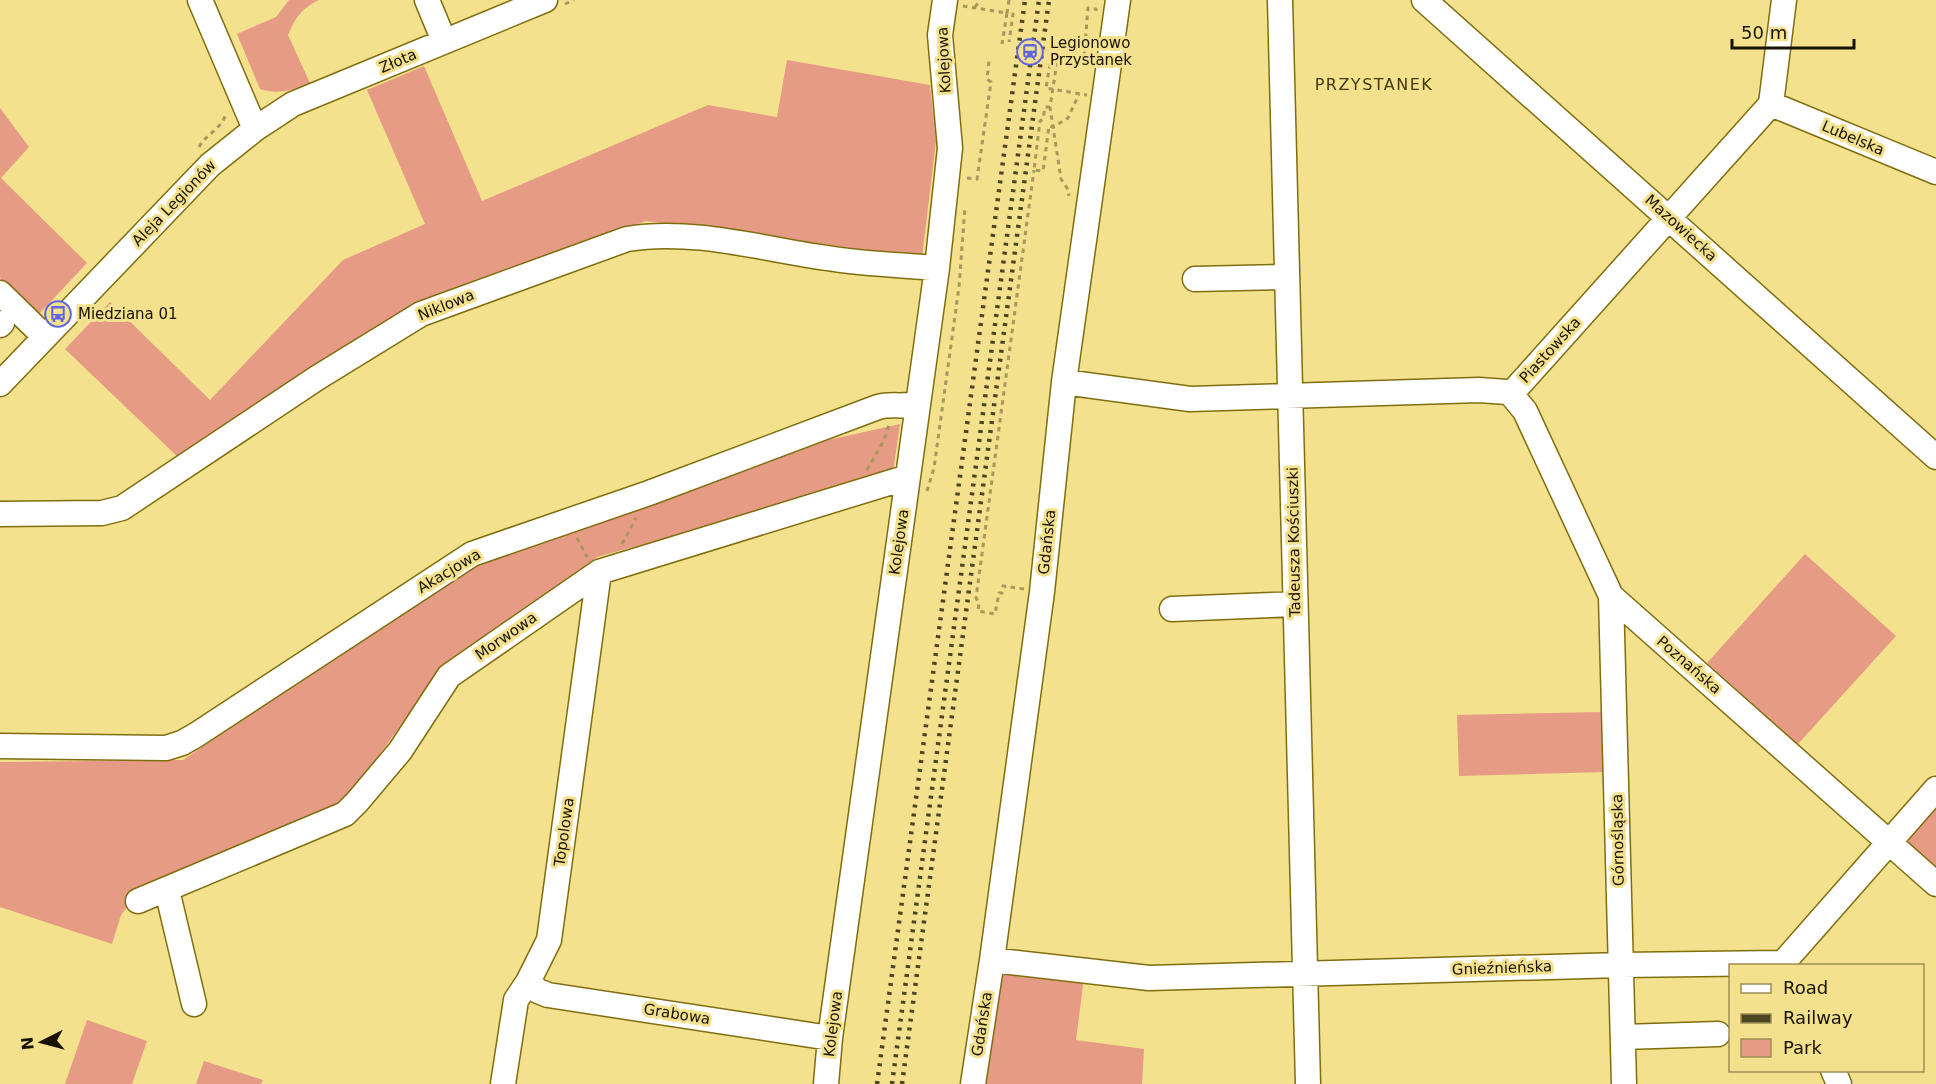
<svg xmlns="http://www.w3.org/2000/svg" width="1936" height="1084" viewBox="0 0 1936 1084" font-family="'DejaVu Sans',sans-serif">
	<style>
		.green { fill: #e69b85 }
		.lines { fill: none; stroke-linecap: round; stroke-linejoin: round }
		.minor-casing { stroke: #7f6e0e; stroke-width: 27 }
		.path { stroke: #a7985b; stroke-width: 3; stroke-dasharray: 4.5 4.5; stroke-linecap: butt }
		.minor { stroke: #fff; stroke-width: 24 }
		.rail { stroke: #4d4422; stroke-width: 4.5; stroke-dasharray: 3 6; stroke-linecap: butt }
		.labels { text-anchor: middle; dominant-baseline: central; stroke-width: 6; stroke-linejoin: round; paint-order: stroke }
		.poi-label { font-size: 15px; fill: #181200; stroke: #f4e18d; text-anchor: start }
		.street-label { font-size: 15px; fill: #181200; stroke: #f4e18d }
		.neighbourhood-label { font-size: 16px; letter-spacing: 1.5px; fill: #43390b; stroke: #f4e18d }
	</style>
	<rect width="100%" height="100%" fill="#f4e18d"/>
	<!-- green -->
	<path class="green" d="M289 0H319C302 8 295 18 288 35L310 83C292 90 279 95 260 89L237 34 276 17Z
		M787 60 930 85 936 141 922 257 646 221 416 302 180 459 65 349 110 302 210 400 343 260 425 224 367 90 424 66 482 201 708 105 777 117Z
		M0 108 29 147 1 178 87 263 38 315 0 278Z
		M900 424 893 472 714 525 597 557 446 662 342 807 142 888 121 915 112 944 0 907V762L183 760 478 560 779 451Z
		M1805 554 1896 636 1798 744 1707 663Z
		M1603 712 1605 772 1459 776 1457 715Z
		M1936 803V867L1905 839Z
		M1002 966 1084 978 1076 1040 1144 1049 1142 1084H986Z
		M87 1020 147 1041 132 1084H65Z
		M204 1061 263 1080 261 1084H196Z"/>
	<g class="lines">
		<!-- minor casing -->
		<g class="minor-casing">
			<path id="minor" d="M200 0 255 129
				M427 0 444 41
				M1280 0 1308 1084
				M1424 0 1936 457
				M1771 104 1936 172
				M1195 279 1287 277
				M0 293 45 337
				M0 325 2 323
				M1064 382 1190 399 1479 390 1507 392 1511 394 1771 104 1784 0
				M0 384 210 165 255 129 293 104 545 0
				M1511 394 1525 411 1611 596 1936 884
				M0 514 102 513 122 508 317 378 421 314 627 239C693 228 762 249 827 258 863 264 900 265 937 268
				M1611 596 1624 1084
				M1172 609 1295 604
				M0 746 166 748 182 743 196 735 472 554 649 493 878 407C892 403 902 408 918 403
				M167 890 194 1004
				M138 901 345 814 357 802 400 751 449 676 599 572 908 477
				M992 960 1149 978 1621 965 1783 963 1936 789
				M528 982 538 991 548 995 830 1038
				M1623 1037 1718 1034
				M1833 1070 1839 1084
				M503 1084 516 1000 528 982 549 940 599 572
				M826 1084 830 1038 937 268 950 148 940 35 945 0
				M973 1084 992 960 1042 592 1064 382 1118 0"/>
		</g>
		<!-- path -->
		<path class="path" d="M1009 0 1007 13 1013 14 1009 42
			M565 4 574 0
			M963 6 1007 13 1002 44
			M975 7 980 0
			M1084 56 1088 8 1096 9V11
			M1057 62 1050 107 1061 179 1067 188 1069 196
			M1050 64 1046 88 1087 95
			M1050 107H1045L1043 119 1040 121 1034 170 1043 171 1049 126 1053 127 1068 118 1079 94
			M199 147C207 133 222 129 226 113
			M967 178 977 179 991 82 987 79 989 61
			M867 470 884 440 889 425
			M927 491 934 468 959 287 965 207
			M577 538 587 557
			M622 544 636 518
			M1024 589 1003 586 1002 593H999L995 614 978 611 979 603 976 598 1034 170"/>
		<!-- minor -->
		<use href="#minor" class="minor"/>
		<!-- rail -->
		<path class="rail" d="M877 1084 1025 0
			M892 1084 1039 0
			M902 1084 1049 0"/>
	</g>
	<!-- icons -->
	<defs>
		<g id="station-ring" transform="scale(1.35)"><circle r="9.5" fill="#f4e18d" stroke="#6166de" stroke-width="1.5"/><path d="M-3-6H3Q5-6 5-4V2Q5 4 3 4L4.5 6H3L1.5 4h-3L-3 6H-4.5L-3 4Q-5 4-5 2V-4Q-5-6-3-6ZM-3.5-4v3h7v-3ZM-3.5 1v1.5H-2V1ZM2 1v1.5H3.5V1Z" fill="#6166de"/></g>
		<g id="bus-ring" transform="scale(1.35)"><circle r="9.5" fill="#f4e18d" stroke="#6166de" stroke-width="1.5"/><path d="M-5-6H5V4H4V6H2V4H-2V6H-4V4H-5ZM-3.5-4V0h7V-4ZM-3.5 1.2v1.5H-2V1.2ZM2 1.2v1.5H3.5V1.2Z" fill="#6166de"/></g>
	</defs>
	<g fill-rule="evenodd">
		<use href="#station-ring" x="1030" y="52"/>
		<use href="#bus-ring" x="58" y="314"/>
	</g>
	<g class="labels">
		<!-- poi labels -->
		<g class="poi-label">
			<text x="1050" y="43">Legionowo<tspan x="1050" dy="17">Przystanek</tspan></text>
			<text x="78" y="314">Miedziana 01</text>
		</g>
		<!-- street labels -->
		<g class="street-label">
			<text transform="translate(944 60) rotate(-93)">Kolejowa</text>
			<text transform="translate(398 61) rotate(-23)">Złota</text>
			<text transform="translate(1853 138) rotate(23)">Lubelska</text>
			<text transform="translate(174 203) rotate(-46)">Aleja Legionów</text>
			<text transform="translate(1681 228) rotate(42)">Mazowiecka</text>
			<text transform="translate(446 305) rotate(-22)">Niklowa</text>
			<text transform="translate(1550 350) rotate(-48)">Piastowska</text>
			<text transform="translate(899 542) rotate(-82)">Kolejowa</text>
			<text transform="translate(1047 542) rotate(-84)">Gdańska</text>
			<text transform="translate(1294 542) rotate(-91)">Tadeusza Kościuszki</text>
			<text transform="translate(449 571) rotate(-31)">Akacjowa</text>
			<text transform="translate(506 636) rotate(-35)">Morwowa</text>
			<text transform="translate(1689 665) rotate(41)">Poznańska</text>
			<text transform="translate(564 832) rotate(-82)">Topolowa</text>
			<text transform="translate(1618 840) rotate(-91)">Górnośląska</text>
			<text transform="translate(1502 968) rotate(-2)">Gnieźnieńska</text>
			<text transform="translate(677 1014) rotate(9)">Grabowa</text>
			<text transform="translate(833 1024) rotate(-83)">Kolejowa</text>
			<text transform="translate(982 1024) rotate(-81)">Gdańska</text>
		</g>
		<!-- neighbourhood labels -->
		<g class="neighbourhood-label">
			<text x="1374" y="84">PRZYSTANEK</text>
		</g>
	</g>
	<!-- legend -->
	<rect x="1729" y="964" width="195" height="108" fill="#f4e18d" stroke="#9c8e55" stroke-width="1.5"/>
	<rect x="1741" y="984" width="30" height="9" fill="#ffffff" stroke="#9c8e55" stroke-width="1.5"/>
	<text x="1783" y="994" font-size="18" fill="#181200">Road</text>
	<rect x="1741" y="1014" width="30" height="9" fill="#4d4422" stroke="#9c8e55" stroke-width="1.5"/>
	<text x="1783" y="1024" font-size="18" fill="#181200">Railway</text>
	<rect x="1741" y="1039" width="30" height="18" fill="#e69b85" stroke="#9c8e55" stroke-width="1.5"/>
	<text x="1783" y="1054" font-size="18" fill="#181200">Park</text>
	<!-- north arrow -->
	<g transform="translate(42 1042) rotate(264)" stroke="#f4e18d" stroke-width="4.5" paint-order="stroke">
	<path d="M0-4.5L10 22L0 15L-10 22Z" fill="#181200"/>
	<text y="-9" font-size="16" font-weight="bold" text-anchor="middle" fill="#181200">N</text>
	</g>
	<!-- scale -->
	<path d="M1732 39v9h122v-9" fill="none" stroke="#181200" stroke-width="3"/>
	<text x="1741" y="39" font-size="18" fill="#181200" stroke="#f4e18d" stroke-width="4.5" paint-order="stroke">50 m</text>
</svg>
